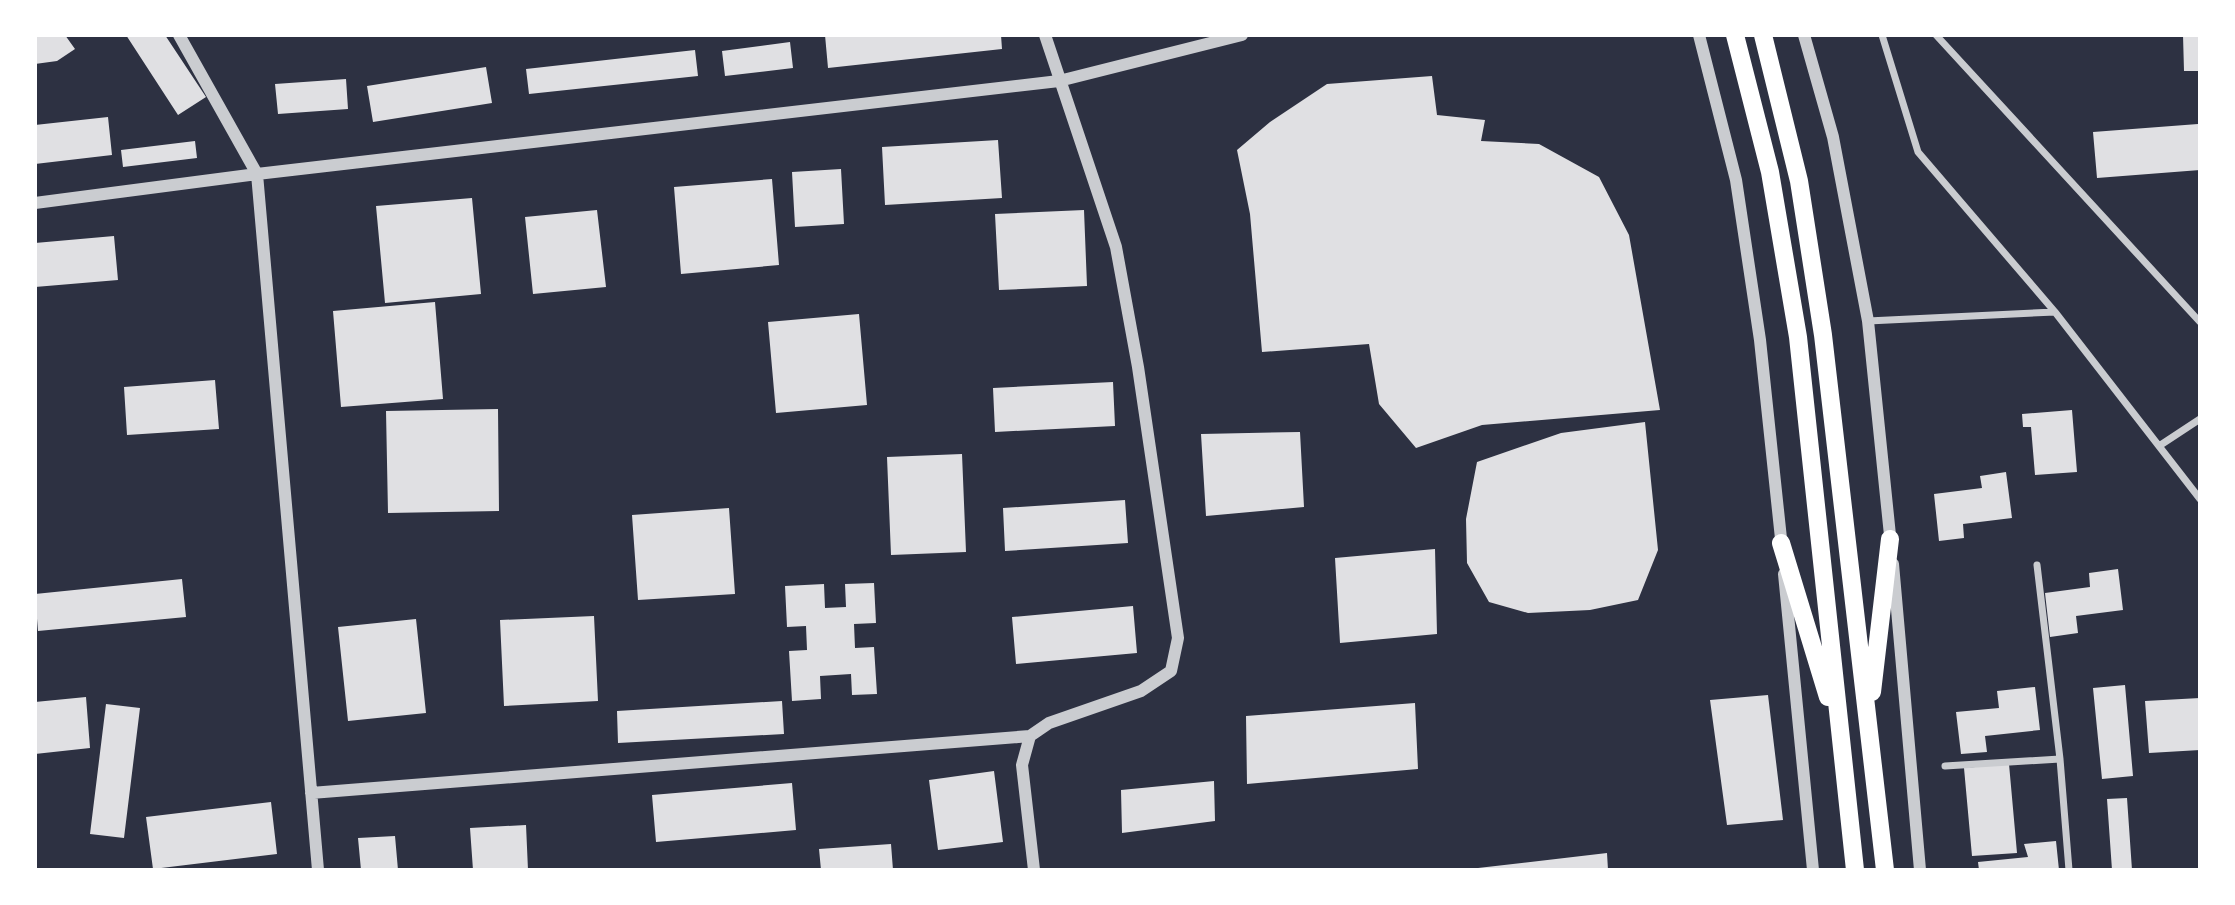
<svg xmlns="http://www.w3.org/2000/svg" width="2235" height="905" viewBox="0 0 2235 905" font-family="'Fira Sans Condensed',sans-serif">
	<style>
		.building { fill: #e0e0e3 }
		.lines { fill: none; stroke-linecap: round; stroke-linejoin: round }
		.minor { stroke: #caccd0; stroke-width: 7 }
		.tertiary { stroke: #caccd0; stroke-width: 12 }
		.trunk { stroke: #fff; stroke-width: 18 }
	</style>
	<rect width="100%" height="100%" fill="#2d3142"/>
	<!-- building -->
	<path class="building" d="M35 35H65L75 49 57 61 35 64Z
		M126 35H165L206 97 178 115Z
		M825 35H1001L1002 49 828 68Z
		M2183 35H2200V71H2184Z
		M790 42 793 68 725 76 722 51Z
		M695 50 698 76 529 94 526 69Z
		M486 67 492 103 373 122 367 86Z
		M1432 76 1437 115 1485 120 1481 141 1539 144 1599 177 1629 235 1660 410 1482 425 1416 448 1379 404 1369 344 1262 352 1250 214 1237 150 1270 122 1327 84Z
		M346 79 348 109 278 114 275 84Z
		M108 117 112 155 35 164V125Z
		M2198 124 2200 170 2097 178 2093 132Z
		M998 140 1002 198 885 205 882 147Z
		M195 141 197 158 123 167 121 150Z
		M841 169 844 224 795 227 792 172Z
		M772 179 779 265 681 274 674 187Z
		M472 198 481 294 385 303 376 206Z
		M597 210 606 287 533 294 525 217Z
		M1084 210 1087 286 999 290 995 214Z
		M114 236 118 280 35 287V243Z
		M435 302 443 399 341 407 333 311Z
		M859 314 867 405 776 413 768 322Z
		M215 380 219 429 127 435 124 387Z
		M1113 382 1115 426 995 432 993 388Z
		M498 409 499 511 388 513 386 411Z
		M2072 410 2077 472 2035 475 2031 427H2023L2022 414Z
		M1645 422 1658 550 1638 600 1590 610 1528 613 1489 602 1467 563 1466 519 1477 462 1561 433Z
		M1300 432 1304 507 1206 516 1201 434Z
		M962 454 966 552 891 555 887 457Z
		M2006 472 2012 518 1963 524 1964 538 1939 541 1934 494 1982 488 1980 476Z
		M1125 500 1128 543 1005 551 1003 508Z
		M729 508 735 594 638 600 632 515Z
		M1435 549 1437 634 1340 643 1335 558Z
		M2118 569 2123 610 2076 616 2078 633 2050 637 2045 593 2090 587 2089 573Z
		M182 579 186 617 38 631 35 594Z
		M874 583 876 623 854 624 855 648 874 647 877 694 852 695 851 674 820 676 821 699 792 701 789 651 807 650 806 626 787 627 785 586 824 584 825 608 846 607 845 584Z
		M1133 606 1137 653 1016 664 1012 617Z
		M594 616 598 701 504 706 500 620Z
		M416 619 426 713 348 721 338 627Z
		M2125 685 2133 776 2102 779 2093 688Z
		M2035 687 2040 730 1985 736 1987 752 1961 754 1956 712 1999 708 1997 691Z
		M1768 695 1783 820 1727 825 1710 700Z
		M86 697 90 748 35 754V702Z
		M2200 698V750L2149 753 2145 701Z
		M782 701 784 734 618 743 617 711Z
		M1415 703 1418 769 1247 784 1246 716Z
		M106 704 140 708 124 838 90 834Z
		M2009 764 2017 853 1972 856 1964 768Z
		M994 771 1003 842 938 850 929 780Z
		M1214 781 1215 821 1122 833 1121 790Z
		M792 783 796 830 656 842 652 795Z
		M2127 798 2132 870H2112L2107 799Z
		M271 802 277 854 153 869 146 817Z
		M526 825 528 870H473L470 828Z
		M395 836 398 870H361L358 838Z
		M2056 841 2059 870H1979L1978 862 2028 857 2024 844Z
		M891 844 893 870H821L819 849Z
		M1607 853 1608 870H1478V868Z"/>
	<g class="lines">
		<!-- minor -->
		<path class="minor" d="M1882 35 1918 152 2055 312
			M1936 35 2200 322
			M1868 321 2055 312 2200 499
			M2159 446 2200 419
			M2037 565 2060 759
			M1945 766 2060 759 2069 870"/>
		<!-- tertiary -->
		<path class="tertiary" d="M179 35 257 174 318 870
			M1699 35 1736 180 1760 340 1782 548
			M1804 35 1833 137 1868 321 1891 545
			M35 203 257 174 1059 81 1242 35
			M1893 564 1920 870
			M1784 574 1813 870
			M311 793 1030 736
			M1034 870 1022 765 1030 736 1049 723 1141 691 1171 671 1178 638 1138 367 1116 247 1045 35"/>
		<!-- trunk -->
		<path class="trunk" d="M1735 35 1770 172 1798 337 1855 870
			M1763 35 1799 181 1823 335 1885 870
			M1781 543 1828 697
			M1872 692 1890 539"/>
	</g>
	<!-- border -->
	<rect width="2235" height="905" fill="none" stroke="#ffffff" stroke-width="74"/>
</svg>
